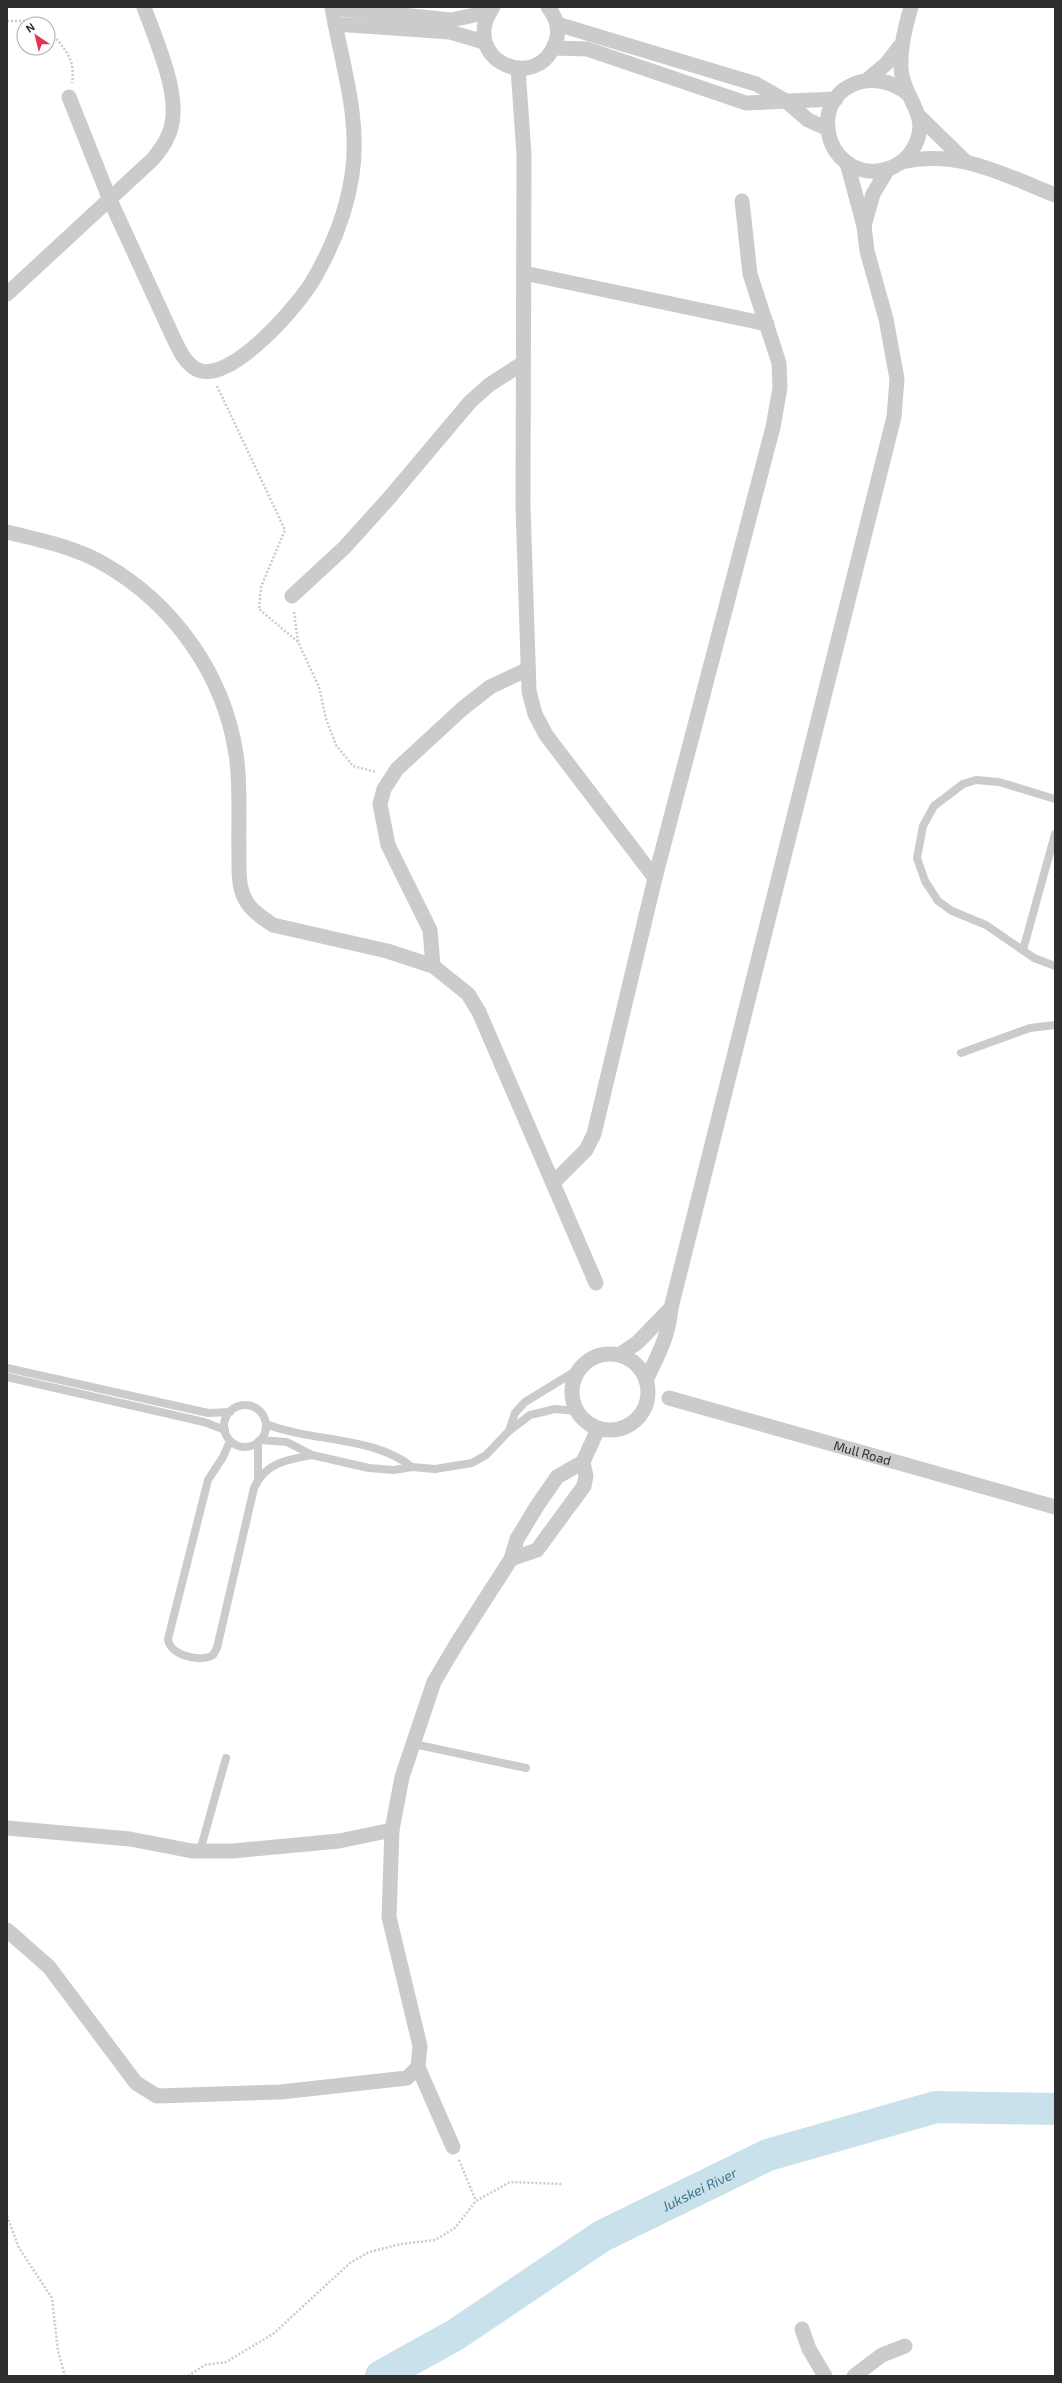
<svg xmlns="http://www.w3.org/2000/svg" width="1062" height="2383" viewBox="0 0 1062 2383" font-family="'Exo 2',sans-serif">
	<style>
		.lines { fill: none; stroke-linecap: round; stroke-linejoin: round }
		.river { stroke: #c9e1eb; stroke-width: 32 }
		.path { stroke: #cbcbcb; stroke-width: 2.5; stroke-dasharray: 2 2; stroke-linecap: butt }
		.service { stroke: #cbcbcb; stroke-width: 8 }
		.minor { stroke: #cbcbcb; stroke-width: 15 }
		.labels { text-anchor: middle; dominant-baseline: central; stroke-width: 4; stroke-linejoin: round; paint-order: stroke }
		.street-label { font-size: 13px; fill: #2e2e2e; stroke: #fff }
		.water-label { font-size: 14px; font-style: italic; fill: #3e778e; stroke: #fff }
	</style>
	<rect width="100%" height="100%" fill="#fff"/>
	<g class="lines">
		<!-- river -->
		<path class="river" id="s1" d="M381 2376 455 2335 602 2236 768 2155 936 2107 1055 2109"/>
		<!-- path -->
		<path class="path" d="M7 21H29L39 24
			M48 30C64 47 76 59 72 83
			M217 386 285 530 261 587 259 609 298 642
			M294 612 298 642 319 687 326 719 336 745 353 766 376 772
			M459 2160 476 2201
			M7 2216 19 2248 52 2298 58 2351 65 2376
			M188 2376 205 2365 226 2362 273 2334 350 2263 369 2252 401 2244 435 2240 455 2228 476 2201 510 2182 563 2184"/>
		<!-- service -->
		<path class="service" d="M1055 799 999 782 976 780 963 784 934 806 923 826 917 858 925 881 938 901 952 911 986 925 1034 958 1055 966
			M1023 950 1055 834
			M961 1053 1030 1028 1055 1025
			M7 1368 208 1413 230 1412
			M7 1377 204 1422 225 1430
			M224 1426a21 21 0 1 1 42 0a21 21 0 1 1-42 0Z
			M266 1424C311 1442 374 1436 412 1467
			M509 1431 515 1413 525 1402 579 1369
			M260 1440 287 1442 312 1455 369 1468 394 1470 412 1467 435 1469 472 1463 486 1455 509 1431 530 1415 555 1409 576 1411
			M230 1441 223 1457 208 1480 168 1639C169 1655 201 1663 213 1655L217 1648 254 1488C266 1462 287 1460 312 1455
			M258 1479V1442
			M414 1744 526 1768
			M200 1851 226 1758"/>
		<!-- minor -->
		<g class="minor">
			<path d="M493 7C457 59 538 96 556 41 560 29 556 17 548 7"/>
			<path d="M332 8 451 20 489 12"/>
			<path d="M335 24 450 32 484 42"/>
			<path d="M557 24 756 84 786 101 808 120 828 129"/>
			<path d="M554 48 587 49 746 103 836 99"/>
			<path d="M518 68 524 155 523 506 529 691 535 714 546 735 655 878"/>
			<path d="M867 80 886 64 900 46"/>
			<path d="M908 94C873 64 818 87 829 135 832 149 840 159 852 166 865 173 880 172 893 167 901 163 909 156 913 149 933 115 903 100 901 69 900 47 905 28 911 7"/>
			<path d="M69 97 110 200 173 337C179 349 184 362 196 369 229 387 301 303 315 277 332 247 347 210 352 175 361 119 341 61 332 7"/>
			<path d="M919 116 964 160"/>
			<path d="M901 162C959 149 1002 174 1055 195"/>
			<path d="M864 226 873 194 888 169"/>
			<path d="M524 273 767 324"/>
			<path d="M7 294 153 159C158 152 164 146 167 138 186 103 156 42 144 7"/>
			<path d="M7 532C40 540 75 547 104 564 174 604 224 675 236 754 241 784 238 823 239 854 239 868 238 886 245 899 251 911 263 918 273 925L387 951 433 966 468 994 479 1012 596 1283"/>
			<path d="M292 596 344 548 390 497 470 402 489 385 523 363"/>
			<path d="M433 966 430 930 388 845 380 804 384 789 397 769 462 709 490 687 528 669"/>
			<path d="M554 1182 586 1150 594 1134 655 878 773 427 780 388 779 363 750 274 742 201"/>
			<circle cx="610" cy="1392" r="38"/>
			<path d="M619 1355 637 1343 671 1308"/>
			<path d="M646 1380C658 1356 669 1335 671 1308L894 417 897 379 886 319 867 251 864 226 847 163"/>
			<path id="s2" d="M669 1398 1055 1507"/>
			<path d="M511 1559 537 1550 584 1486 586 1476 583 1462 598 1429"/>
			<path d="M7 1828 130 1839 192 1851H233L339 1841 392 1830"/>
			<path d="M7 1930 49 1967 136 2083 157 2096 281 2092 407 2078 418 2067 420 2046 389 1917 392 1830 402 1777 434 1682 457 1643 511 1559 517 1539 537 1506 557 1477 583 1462"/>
			<path d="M418 2067 453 2147"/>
			<path d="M802 2329 809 2349 825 2376"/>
			<path d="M854 2376 882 2355 905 2346"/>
		</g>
	</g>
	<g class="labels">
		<!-- street labels -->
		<g class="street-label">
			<text stroke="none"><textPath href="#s2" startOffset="201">Mull Road</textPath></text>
		</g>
		<!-- water labels -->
		<g class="water-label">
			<text stroke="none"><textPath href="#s1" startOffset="370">Jukskei River</textPath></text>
		</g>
	</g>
	<!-- border -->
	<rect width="1062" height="2383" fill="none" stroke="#2e2e2e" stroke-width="16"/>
	<!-- north arrow -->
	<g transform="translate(36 36) rotate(325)"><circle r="19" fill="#ffffff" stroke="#ababab"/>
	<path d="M0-3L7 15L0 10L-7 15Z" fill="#e03552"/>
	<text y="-6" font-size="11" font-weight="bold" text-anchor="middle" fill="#2e2e2e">N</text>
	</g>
</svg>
